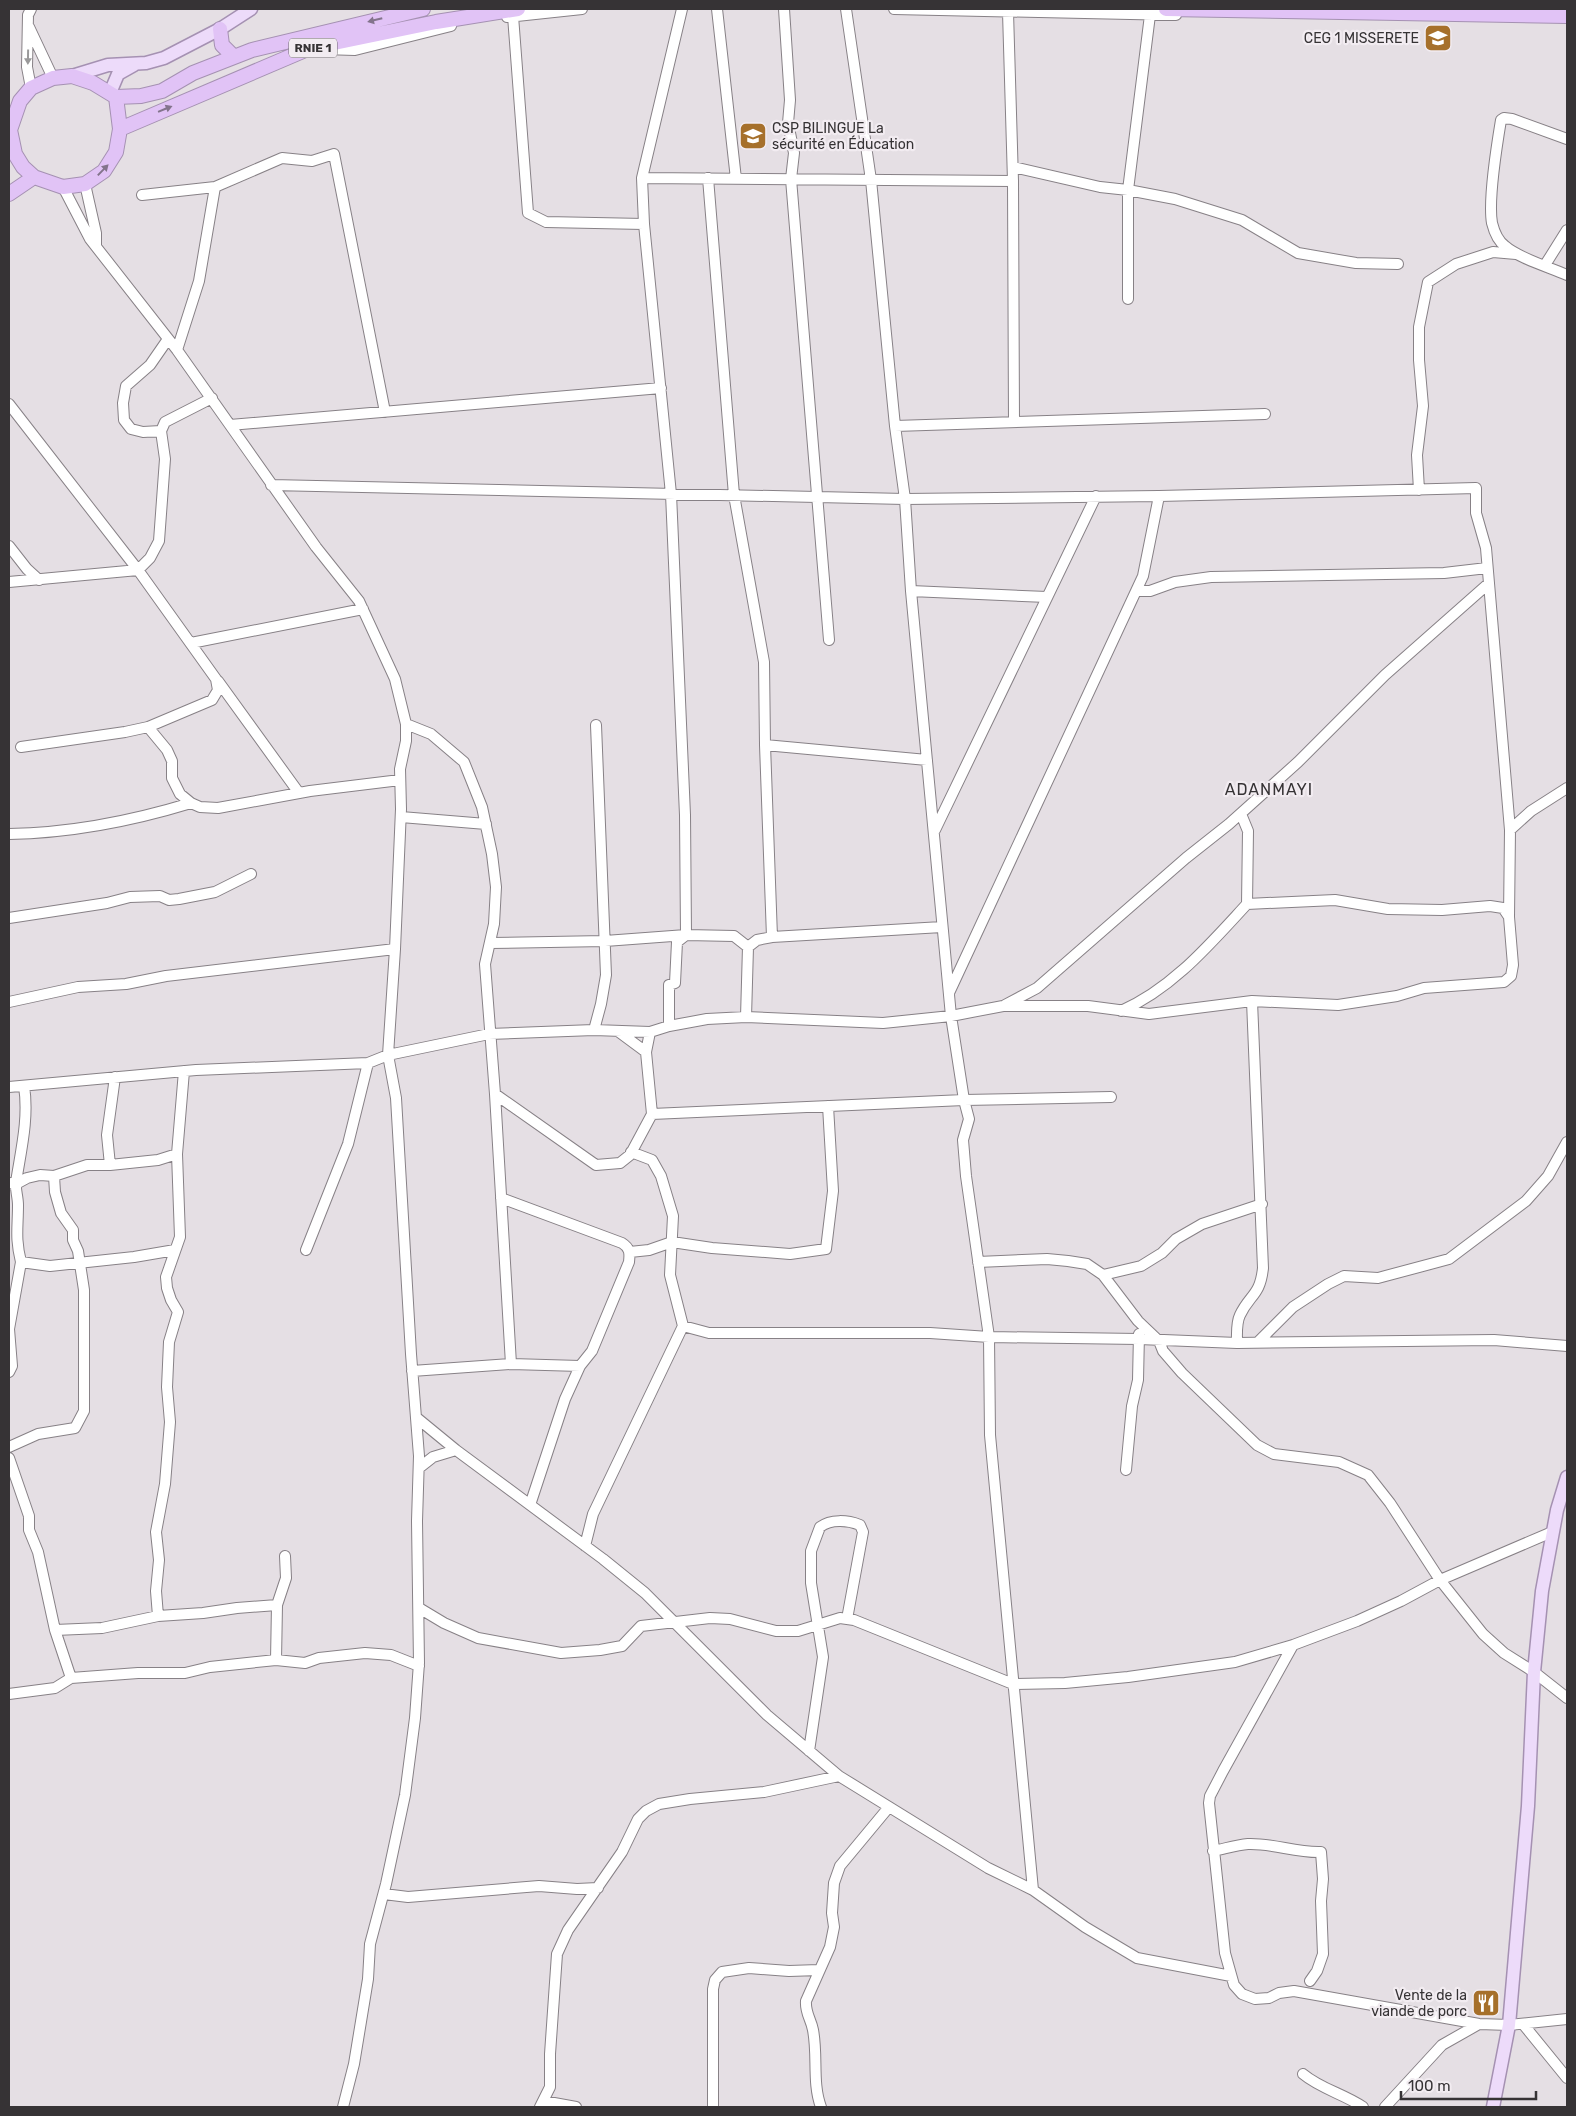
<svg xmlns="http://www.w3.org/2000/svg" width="1576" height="2116" viewBox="0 0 1576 2116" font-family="Rubik,sans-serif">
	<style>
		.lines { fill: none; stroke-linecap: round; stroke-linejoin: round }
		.minor-casing { stroke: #878186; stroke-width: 12 }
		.major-casing { stroke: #a591b2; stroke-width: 15 }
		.highway-casing { stroke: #a591b2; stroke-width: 16 }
		.minor { stroke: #fff; stroke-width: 10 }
		.major { stroke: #eddbfa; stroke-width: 12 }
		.highway { stroke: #e1c3f6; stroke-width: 14 }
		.oneway { fill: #83748c }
		.oneway2 { fill: #9a999a }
		.labels { text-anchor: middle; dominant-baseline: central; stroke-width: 4.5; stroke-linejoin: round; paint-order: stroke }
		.shield { fill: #f2ecf1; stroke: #6e6a6d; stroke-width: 1 }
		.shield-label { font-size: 12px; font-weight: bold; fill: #363335 }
		.poi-label { font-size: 14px; fill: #363335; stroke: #f2ecf1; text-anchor: end }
		.quarter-label { font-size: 16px; letter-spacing: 1px; fill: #363335; stroke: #f2ecf1 }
	</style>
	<rect width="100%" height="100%" fill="#e5dfe4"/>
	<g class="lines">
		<!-- minor casing -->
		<g class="minor-casing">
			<path id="minor" d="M31 9 28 15 27 67 31 88
				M717 9 736 179
				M784 9 790 100 788 123 794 153 791 179 829 640
				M846 9 871 180 895 426 905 499 911 591 951 1016 964 1100 969 1119 963 1140 966 1176 989 1337 990 1435 1033 1890
				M894 9 1176 15
				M1008 12 1013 181 1014 422
				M513 16 528 213 546 222 644 224
				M507 17 582 9
				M29 27 53 78
				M323 49 355 50 451 26
				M1567 139 1512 119 1504 118 1501 120C1497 144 1488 200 1492 223 1494 231 1498 241 1505 246 1518 258 1549 267 1567 275
				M1013 167 1100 187 1128 190 1175 199 1242 220 1298 253 1356 263 1398 264
				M642 178 1013 181
				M708 178 734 495 764 662 765 745 772 937
				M85 184 96 233V246
				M63 187 90 239 177 350 316 547 359 601 395 679 406 724V741L400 769 401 809 395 949 388 1055 396 1098 411 1354 419 1456 417 1521 419 1663 415 1718 405 1795 386 1884 370 1944 368 1979 354 2064 343 2107
				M142 195 215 187 282 158 312 161 334 154 385 412
				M1545 265 1567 230
				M1128 299V190L1150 15
				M177 350 199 281 215 187
				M9 404 138 570 216 679 218 690 212 700 148 727 125 732 21 747
				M230 425 661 388
				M895 426 1265 414
				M161 431 143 432 131 429 124 420 123 403 126 386 150 365 168 339
				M271 485 905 499 1159 496 1476 488V513L1486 548 1510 830 1509 917
				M1419 490 1417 455 1423 406 1419 360V327L1428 282 1456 264 1493 252 1516 254
				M9 546 27 569 39 580
				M9 582 138 570 150 558 159 541 165 459 161 431 165 422 212 398
				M911 591 1047 597
				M1136 591H1150L1175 582 1211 577 1444 573 1487 568
				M191 643 363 609
				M218 681 299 793
				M406 724 431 734 464 762 482 807 492 854 496 887 494 924 485 964 495 1094 511 1364
				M148 727 167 750 172 761V778L180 794 191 803 200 807 218 808 310 791 400 780
				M765 745 927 760
				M1241 814 1248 831 1247 904
				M401 817 486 824
				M935 830 1096 496
				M1510 830 1531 811 1567 788
				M9 834C70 833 132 821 191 803
				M9 918 107 903 130 897 160 896 169 900 179 899 215 892 251 874
				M490 943 605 941 686 935 734 936 748 947
				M949 993 1143 576 1159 496
				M9 1002 78 987 126 984 166 976 395 949
				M1005 1005 1037 988 1186 858 1229 824 1298 762 1385 675 1488 584
				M746 1017 748 947 757 940 772 937 942 927
				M669 1026V985L675 983 677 942 686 935 685 815 671 494 644 224 642 178 682 9
				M594 1030 601 1004 606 975 596 725
				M619 1032 646 1052
				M9 1087 196 1070 368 1063 388 1055 489 1034 594 1030 650 1032 669 1026 707 1019 746 1017 883 1023 951 1016 1003 1006H1088L1149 1014 1252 1001 1338 1005 1397 996 1424 988 1504 982 1511 976 1513 965 1509 917 1503 908 1490 906 1442 910 1388 909 1335 900 1247 904C1210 944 1172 989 1121 1011
				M495 1094 596 1165 620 1163 630 1155 652 1114 646 1052 650 1032
				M652 1114 964 1100 1111 1097
				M110 1165 107 1135 115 1077
				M9 1183 16 1184 27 1178 40 1175 54 1176 87 1165H110L158 1160 177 1154
				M501 1198 622 1243C630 1248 630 1253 629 1262L592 1351 580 1366 565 1399 530 1505
				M306 1250 348 1144 368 1063
				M630 1252 649 1250 672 1242 712 1248 790 1254 826 1249 833 1191 828 1106
				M21 1262C15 1238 18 1228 18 1205 18 1197 15 1189 16 1182 21 1150 29 1118 24 1086
				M978 1262 1047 1259 1068 1261 1087 1264 1103 1275 1138 1321 1159 1341 1163 1351 1182 1373 1257 1445 1274 1454 1339 1462 1368 1475 1390 1503 1440 1580 1483 1634 1504 1653 1534 1672 1567 1698
				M1103 1275 1141 1266 1162 1253 1176 1239 1202 1224 1262 1204
				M683 1326 709 1333H930L989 1337 1139 1339 1237 1343 1494 1340 1567 1346
				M1258 1342 1293 1307 1328 1284 1344 1276 1378 1278 1449 1259 1526 1201 1548 1176 1567 1142
				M1237 1343C1237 1334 1236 1323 1240 1315 1250 1294 1260 1296 1263 1268L1252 1001
				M412 1371 511 1364 580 1366
				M9 1372 12 1366 9 1329 21 1262 50 1266 134 1257 175 1250
				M417 1418 456 1450 603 1559 645 1593 767 1715 839 1776 988 1868 1033 1890 1085 1927 1137 1958 1231 1976
				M9 1447 38 1434 75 1428 84 1411V1290L78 1251 73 1240V1230L61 1213 55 1192 54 1176
				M9 1458 29 1516V1530L38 1552 55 1630 71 1678 55 1688 9 1694
				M419 1468 433 1457 456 1450
				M1126 1470 1132 1406 1138 1380 1139 1334
				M585 1546 593 1514 683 1326 670 1275 673 1216 661 1176 652 1160 631 1152
				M419 1608 444 1623 478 1638 561 1653 600 1650 622 1646 641 1626 710 1618 730 1619 776 1631H798L840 1618 854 1620 1013 1684 1065 1683 1128 1677 1235 1662 1293 1645 1357 1621 1401 1601 1440 1580 1552 1532
				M158 1616 156 1591 159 1560 156 1532 165 1484 170 1422 167 1387 169 1342 178 1312 171 1300 167 1288 166 1277 180 1237 177 1154 184 1071
				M55 1630 102 1628 158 1616 203 1613 237 1608 277 1605
				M1293 1645 1223 1771 1210 1796 1209 1803 1225 1953 1234 1985 1242 1994 1255 1999 1269 1998 1279 1993 1294 1991 1479 2024 1509 2025 1567 2019
				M276 1660 277 1605 286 1578 285 1556
				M71 1678 138 1673H185L210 1667 276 1660 305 1663 319 1658 365 1653 391 1655 419 1666
				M809 1751 823 1657 811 1583V1551L820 1527C831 1519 847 1520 860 1525L863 1532 847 1619
				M1213 1851C1224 1849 1236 1845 1248 1844 1273 1843 1296 1853 1321 1852L1323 1879 1321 1901 1323 1954 1317 1971 1310 1981
				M384 1894 408 1897 539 1886 577 1889 598 1888
				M1523 2024 1567 2078
				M1303 2074C1321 2089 1344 2094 1363 2107
				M543 2101 576 2107
				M540 2107 550 2087V2054L557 1954 568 1930 622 1852 638 1819 646 1811 659 1804 690 1799 764 1792 839 1776
				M713 2107V1989L715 1980 722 1972 749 1968 789 1971 819 1970
				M821 2107C812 2083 818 2056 813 2030 811 2019 805 2013 806 2001L830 1947 834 1927 832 1913 834 1883 840 1866 889 1807
				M1385 2107 1442 2045 1479 2024"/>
		</g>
		<!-- major casing -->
		<g class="major-casing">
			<path id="major" d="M72 76 108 65 146 63 164 58 220 29 251 9
				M110 93 118 74 134 65
				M1493 2107 1509 2025 1528 1806 1534 1672 1542 1591 1557 1510 1567 1477"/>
		</g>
		<!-- highway casing -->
		<g class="highway-casing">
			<path id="highway" d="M1166 9 1567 16
				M220 29 222 45 233 56
				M116 97 120 129 116 152 104 171 85 184 63 187 34 177 23 167 15 154 10 130 20 101 31 88 53 78 72 76 93 83 116 97 141 96 162 91 193 73 252 50 423 9
				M120 129 310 48 436 22 518 9
				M9 194 34 177"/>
		</g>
		<!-- minor -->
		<use href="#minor" class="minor"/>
		<!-- major -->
		<use href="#major" class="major"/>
		<!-- highway -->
		<use href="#highway" class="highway"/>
	</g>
	<!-- one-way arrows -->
	<defs><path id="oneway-solid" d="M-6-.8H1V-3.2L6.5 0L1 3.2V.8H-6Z" transform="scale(1.25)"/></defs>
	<g class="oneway">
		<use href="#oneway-solid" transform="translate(375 20) rotate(166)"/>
		<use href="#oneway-solid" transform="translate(165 109) rotate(-22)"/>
		<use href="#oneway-solid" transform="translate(103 170) rotate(-46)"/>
	</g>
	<use class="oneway2" href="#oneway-solid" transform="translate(28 57) rotate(91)"/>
	<!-- icons -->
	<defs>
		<g id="school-square" transform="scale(1.4375)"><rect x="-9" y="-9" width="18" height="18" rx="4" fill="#a6702b" stroke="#f2ecf1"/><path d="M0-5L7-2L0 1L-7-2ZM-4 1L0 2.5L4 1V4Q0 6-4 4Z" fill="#fff"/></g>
		<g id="restaurant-square" transform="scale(1.4375)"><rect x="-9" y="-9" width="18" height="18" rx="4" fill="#a6702b" stroke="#f2ecf1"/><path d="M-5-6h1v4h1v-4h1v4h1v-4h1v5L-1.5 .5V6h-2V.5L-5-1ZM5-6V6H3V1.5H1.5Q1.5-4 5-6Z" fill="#fff"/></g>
	</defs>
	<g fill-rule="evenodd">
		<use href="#school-square" x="1438" y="38"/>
		<use href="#school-square" x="753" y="136"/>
		<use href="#restaurant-square" x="1486" y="2003"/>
	</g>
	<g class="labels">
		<!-- shield labels -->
		<rect class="shield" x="289" y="38.5" width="48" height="19" rx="4"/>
		<g class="shield-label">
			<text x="313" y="48">RNIE 1</text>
		</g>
		<!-- poi labels -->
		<g class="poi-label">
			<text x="1419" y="38">CEG 1 MISSERETE</text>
			<text x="772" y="128" text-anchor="start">CSP BILINGUE La<tspan x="772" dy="16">sécurité en Éducation</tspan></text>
			<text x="1467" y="1995">Vente de la<tspan x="1467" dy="16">viande de porc</tspan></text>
		</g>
		<!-- quarter labels -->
		<g class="quarter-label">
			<text x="1269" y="789">ADANMAYI</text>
		</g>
	</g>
	<!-- border -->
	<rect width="1576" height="2116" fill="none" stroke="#363335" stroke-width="20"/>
	<!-- scale -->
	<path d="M1401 2091v8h135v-8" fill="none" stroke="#363335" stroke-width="2.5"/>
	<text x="1408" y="2091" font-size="15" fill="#363335" stroke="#f2ecf1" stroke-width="4" paint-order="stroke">100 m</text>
</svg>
